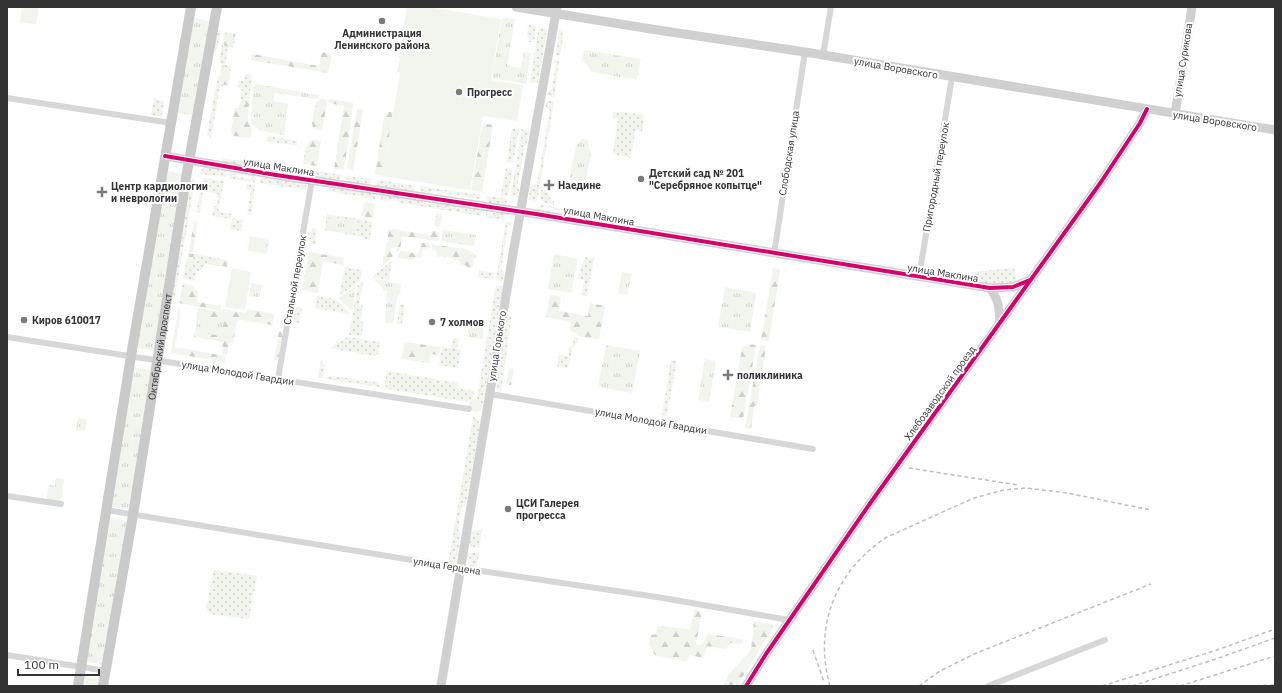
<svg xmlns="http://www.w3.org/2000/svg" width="1282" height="693" viewBox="0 0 1282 693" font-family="'IBM Plex Sans',sans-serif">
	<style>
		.grass { fill: url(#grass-dots) }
		.forest { fill: url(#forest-firs) }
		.park { fill: url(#park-tufts) }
		.garden { fill: #f1f5ed }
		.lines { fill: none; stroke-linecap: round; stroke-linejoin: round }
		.street { stroke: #d7d7d7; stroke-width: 6 }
		.secondary { stroke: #d0d0d0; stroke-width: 9 }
		.primary { stroke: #cacaca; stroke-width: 10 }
		.rail { stroke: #bebebe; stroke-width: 1.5; stroke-dasharray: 4 3; stroke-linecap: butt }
		.cycleway-casing { stroke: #fff; stroke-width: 6 }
		.cycleway { stroke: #d6006c; stroke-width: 4 }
		.poi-dot { fill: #7a7a7a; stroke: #fff; stroke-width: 1.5 }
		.labels { text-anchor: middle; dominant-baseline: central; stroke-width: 4; stroke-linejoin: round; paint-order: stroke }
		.poi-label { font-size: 10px; font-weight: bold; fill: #333; stroke: #fff; text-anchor: start }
		.street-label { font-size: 10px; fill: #333; stroke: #fff }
	</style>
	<defs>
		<pattern id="grass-dots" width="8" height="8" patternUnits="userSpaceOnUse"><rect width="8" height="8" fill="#f1f5ed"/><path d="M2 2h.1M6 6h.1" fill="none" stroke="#cfd2cc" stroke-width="1.8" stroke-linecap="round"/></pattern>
		<pattern id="forest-firs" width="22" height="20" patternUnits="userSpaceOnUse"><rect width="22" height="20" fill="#f1f5ed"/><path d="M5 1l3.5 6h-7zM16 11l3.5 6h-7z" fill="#cfd2cc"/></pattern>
		<pattern id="park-tufts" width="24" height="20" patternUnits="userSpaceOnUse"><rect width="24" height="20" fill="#f1f5ed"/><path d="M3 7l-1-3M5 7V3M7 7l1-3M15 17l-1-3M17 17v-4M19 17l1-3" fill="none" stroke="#cfd2cc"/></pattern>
	</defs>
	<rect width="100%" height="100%" fill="#fff"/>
	<!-- grass -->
	<path class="grass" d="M529 24 536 26 534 42H529L527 33Z
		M539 27 545 28 547 30 538 83 530 82Z
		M560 30 562 31 563 37 560 56 555 55Z
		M219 32 221 33 216 52H214L217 33Z
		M225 32 236 34 233 48 228 47 225 65 231 66 228 87 220 86 211 138 207 135 218 76H220L222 63 219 62 224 35Z
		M554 60 559 61 554 97 547 95 548 92 552 88 556 63 553 64Z
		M245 74 252 75 249 102 240 105 242 89 238 88 239 80 244 81Z
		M154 99 164 101 162 117 151 115Z
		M548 101H554L537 201 529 200 530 187 537 184 550 110 545 106Z
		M613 112H622L644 115 642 132 635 131 631 158 613 154 618 119 612 117Z
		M512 128 519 129 513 163 507 162Z
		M522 129 530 131 528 140 525 145 517 186 520 190 518 197 511 196Z
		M268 136 297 141V146L266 141Z
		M223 158 299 170 298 174 221 163Z
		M205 167 224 170 225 177 200 174 203 168Z
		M506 168 512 169 508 196 501 195Z
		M304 169 342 175 341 180 304 176 303 174Z
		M234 171H236L237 177 251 179V174H254L256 179 255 182 230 179V174Z
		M347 176 371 179 370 184 367 186 347 183 346 181Z
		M261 177 306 184 307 190 259 183Z
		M192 178 195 180 175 296 172 295Z
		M203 178 224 181 218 211 232 214 231 219 212 216 214 206H217L218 194 203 191 200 213H196Z
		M378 180 415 186 413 193 377 187Z
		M247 184 255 185 251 215H247L251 190 246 189Z
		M420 186 481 195 480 199 431 191 428 196 421 195Z
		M340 187 375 194V199L327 191 330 188 338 190Z
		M541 190 548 191 551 200 554 201V205L545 203 540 200Z
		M381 194 421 199 423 203 431 204 434 201 482 210 481 216 401 203 397 201 380 200Z
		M487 196 507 199 506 207 486 204Z
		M541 205 604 216V218L543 207 540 211H538L539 206Z
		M486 210H488V213L493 214 494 211 505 212 504 220 486 217Z
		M327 214 372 221 370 240 363 239V237L325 230Z
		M232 218 243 220 241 231 230 229Z
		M506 222 513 223 508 226 501 269 505 273 504 279 502 281 496 280Z
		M312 228 317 229 315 242H316V245L311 244 309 242Z
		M188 253 228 260 227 267 204 264 200 271H196L195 281 183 279Z
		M586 257 594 258 587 296 582 295 584 280 578 279 580 269Z
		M392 261 389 280 372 277Z
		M345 267 362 270 360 281 339 296Z
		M1014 268 1017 283 1000 285 969 282 972 272Z
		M479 270 494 273 493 279 479 277 478 275Z
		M362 282 364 285 362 288 359 305 363 306 360 321 364 323 361 336 349 335 358 285Z
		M496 285 503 287 482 408 480 411 475 412V410Z
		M317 296 335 299 351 314 315 308Z
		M400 304 405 305 402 324H397Z
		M297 307 302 308 299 323 293 321 296 308Z
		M507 317H511L510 328 501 392 497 390 496 385Z
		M574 336 579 339 572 350 568 368 557 366 559 355 568 356 569 348 573 345Z
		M348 337 380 342 378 354 374 356 330 348Z
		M453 338 459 339 457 349 461 350 458 368 439 365 442 347 451 348Z
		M671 360 677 361 667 414 666 416 664 417 662 415Z
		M321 361 325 366 323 376 321 378H318Z
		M387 371 458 383 457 388 474 391 472 405 469 406 470 402 387 389 385 384Z
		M331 376 376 382 380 385 379 387 326 379 327 377Z
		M473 417 476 418 480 424 466 504 461 508 458 529 461 534 456 562 454 564 448 565Z
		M478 530H482L479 548 471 547 468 542 471 532Z
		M473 552 479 553 476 569 471 567 467 562V554Z
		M214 570 257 576 249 619 210 614 206 608Z"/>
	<!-- forest -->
	<path class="forest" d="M226 33 235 35 232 47 224 46Z
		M322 52 332 54 328 73 251 60 252 54 319 66Z
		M222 66 230 68 227 85 219 84Z
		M322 98 327 100V103L322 131 314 129 312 124 313 116 316 103Z
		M331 99 353 103V106L344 170 334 169 344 106 328 103 327 100Z
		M249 102 248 122 252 130 250 138 234 136 231 132 235 108H238L240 105Z
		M360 108 363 110 353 171 347 168 357 109Z
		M387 112H393L385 162 384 163 382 176 375 174 384 117Z
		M483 123 493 125 482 192 471 190Z
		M313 139 321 141 317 166 303 164C305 155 304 145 313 139Z
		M364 202 375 204 373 218 361 216Z
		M437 213 442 214V218L440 223 441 225 437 228 434 225Z
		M194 221 198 222 193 252H189Z
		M394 229 430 235 432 234 431 232C434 230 437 231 439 233L438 240 437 241 407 237H402L400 250 395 253 397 247 391 248 390 251 393 256 383 266V257L385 254V251L386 249 385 246 389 240 387 232 388 230Z
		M422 243H427L430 246V248L423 249 421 258 415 257 413 260 398 258V255L401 251 418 254Z
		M432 244C445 248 469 245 476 256L473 261 474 263 472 268H469L465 265 460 264V262L458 259 455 260 449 257 444 258 443 256 438 257 436 251 432 249Z
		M309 252 344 258 343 265 323 261 318 293 302 290Z
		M189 254H194L191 270 186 269Z
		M211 257 227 261 226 266 210 263Z
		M773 268 780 269 769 341 761 340Z
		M183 283 194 286V290L198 291 197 302 221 306V311L179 303Z
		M550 295 561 297 559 311 588 316 590 303 605 306 599 339 582 337 570 330 571 322 546 317Z
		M198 308 221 312 222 309 246 313 247 309 274 314 272 325 240 320 237 321 233 343H229L227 355 222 354 223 342 194 337Z
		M178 310 181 311 175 347 226 356 225 362 171 353Z
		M279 331H283L278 360H274Z
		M405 342 441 347 439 355 431 354 429 363 401 359Z
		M749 344 756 345 743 419 730 417 742 348Z
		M760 345 766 346 757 406H754L751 429 745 428Z
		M509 368 514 369 511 385 506 384Z
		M476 399 480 404V407L477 411H473L470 408 471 400Z
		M695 609 702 612 696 644 701 645 708 634 743 639 741 644 730 643 726 649 707 646 704 658 689 655 687 662 655 655 649 644 651 635 656 634 657 626 690 629Z
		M754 622 772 624 773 628 737 686H723L729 674 751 650Z"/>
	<!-- park -->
	<path class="park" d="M22 7H39L36 24 20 22Z
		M194 18 210 21 194 115 177 113Z
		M502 18 515 19 507 66 521 68 524 52 531 53 526 84 492 78Z
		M584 50 641 59 637 80 592 72 582 59Z
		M256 84 319 95V98L316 99 275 93 273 101 288 104 284 135C270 132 257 134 251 121L253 86Z
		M582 139 588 140 589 148 591 153 585 185 569 182 576 146Z
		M167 171 184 174 155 351 137 348Z
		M330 217 358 221 356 234 328 230Z
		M443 230 476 235 474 246 441 241Z
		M250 236 269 240 267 254 248 251Z
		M554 254 578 259 571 293 548 289Z
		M622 272 632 274 627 295 618 293Z
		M375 279 401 284 400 293H398L393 323 385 322 387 291H384L382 287 375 281Z
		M251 283 262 285 259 297 249 296Z
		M356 287 352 311 338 298Z
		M725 287 756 293 750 332 718 327Z
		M198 318 224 322 222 336 196 332Z
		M470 320 484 323 482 339 467 337Z
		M606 345 640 351 632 393 598 387Z
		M705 359 716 361 709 402 698 400Z
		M133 367 152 370 130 510 111 507Z
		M78 418 87 419 85 431 76 430Z
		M56 478 64 480 61 503 46 501 49 485 55 486Z
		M109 518 128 521 103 665 84 661Z
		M84 676 100 679 99 686H82Z"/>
	<!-- garden -->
	<path class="garden" d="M407 7H429L501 19 491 80 523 85 517 121 483 116 470 190 382 176 384 162H385L400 73 397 72 400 58 398 57Z
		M232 268 251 272 245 310 225 307Z"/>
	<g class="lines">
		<!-- street -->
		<path class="street" d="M823 55 831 7
			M7 98 171 123
			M774 254 805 52
			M919 277 952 77
			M7 337 469 409
			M278 379 312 180
			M490 394 813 449
			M7 496 61 504
			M106 510 461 568 657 597 789 620
			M7 655 106 671
			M988 686 1105 640"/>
		<!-- secondary -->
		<path class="secondary" d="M516 7 651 29 805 52 1275 130
			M1175 114 1192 7
			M165 156 276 175 536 214 990 288 1013 287 1030 280
			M990 288C999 301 999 307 1000 322
			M441 686 514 248 557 7
			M746 686 766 654 871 502 1101 182 1140 123 1147 109"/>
		<!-- primary -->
		<g class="primary">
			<path d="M78 686 132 350 191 7"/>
			<path id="s1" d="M103 686 133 515 187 172 217 7"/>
		</g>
		<!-- rail -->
		<path class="rail" d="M909 468 1018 485
			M813 650 824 682
			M830 686C813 626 836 570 887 537L974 498 1004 490 1026 488 1067 493 1151 510
			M919 686 940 671 974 654 1151 584
			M1102 686 1217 650 1275 629
			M1132 686 1216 659 1275 638
			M1180 686 1275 656
			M1249 686 1275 685"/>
		<!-- cycleway casing -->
		<g class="cycleway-casing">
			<path id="cycleway" d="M165 156 276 175 536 214 990 288 1013 287 1030 280
				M746 686 766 654 871 502 1101 182 1140 123 1147 109"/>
		</g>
		<!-- cycleway -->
		<use href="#cycleway" class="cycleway"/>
	</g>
	<!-- markers -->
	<g class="poi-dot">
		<circle cx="382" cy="21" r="4"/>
		<circle cx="459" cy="92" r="4"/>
		<circle cx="641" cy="179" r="4"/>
		<path d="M547 179h4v4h4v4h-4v4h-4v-4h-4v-4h4z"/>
		<path d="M100 186h4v4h4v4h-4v4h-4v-4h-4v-4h4z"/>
		<circle cx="24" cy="320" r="4"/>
		<circle cx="432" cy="322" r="4"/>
		<path d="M726 369h4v4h4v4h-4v4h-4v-4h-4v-4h4z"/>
		<circle cx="508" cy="509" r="4"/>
	</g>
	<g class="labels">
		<!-- poi labels -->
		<g class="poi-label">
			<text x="382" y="33" text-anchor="middle">Администрация<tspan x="382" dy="12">Ленинского района</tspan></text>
			<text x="467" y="92">Прогресс</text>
			<text x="649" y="173">Детский сад № 201<tspan x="649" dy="12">"Серебряное копытце"</tspan></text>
			<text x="558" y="185">Наедине</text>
			<text x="111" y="186">Центр кардиологии<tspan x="111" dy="12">и неврологии</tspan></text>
			<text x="32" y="320">Киров 610017</text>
			<text x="440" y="322">7 холмов</text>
			<text x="737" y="375">поликлиника</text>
			<text x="516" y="503">ЦСИ Галерея<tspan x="516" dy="12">прогресса</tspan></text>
		</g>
		<!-- street labels -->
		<g class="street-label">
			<text transform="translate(1183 60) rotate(-81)">улица Сурикова</text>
			<text transform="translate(896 68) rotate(10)">улица Воровского</text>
			<text transform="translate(1215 121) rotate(9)">улица Воровского</text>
			<text transform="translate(789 153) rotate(-81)">Слободская улица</text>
			<text transform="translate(279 167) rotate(9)">улица Маклина</text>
			<text transform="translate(936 177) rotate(-80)">Пригородный переулок</text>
			<text transform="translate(599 216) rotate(10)">улица Маклина</text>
			<text transform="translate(943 273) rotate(9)">улица Маклина</text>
			<text transform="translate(295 280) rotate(-80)">Стальной переулок</text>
			<text stroke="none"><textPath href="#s1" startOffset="344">Октябрьский проспект</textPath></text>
			<text transform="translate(497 346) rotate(-81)">улица Горького</text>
			<text transform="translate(238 373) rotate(9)">улица Молодой Гвардии</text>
			<text transform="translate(940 393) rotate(-54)">Хлебозаводской проезд</text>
			<text transform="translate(651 421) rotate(10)">улица Молодой Гвардии</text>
			<text transform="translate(447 566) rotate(9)">улица Герцена</text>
		</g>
	</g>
	<!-- border -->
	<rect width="1282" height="693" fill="none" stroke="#333333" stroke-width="16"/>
	<!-- scale -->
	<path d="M18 669v6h81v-6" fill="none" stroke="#333333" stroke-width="2"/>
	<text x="24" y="669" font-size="12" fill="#333333" stroke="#ffffff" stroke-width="3" paint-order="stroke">100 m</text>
</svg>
